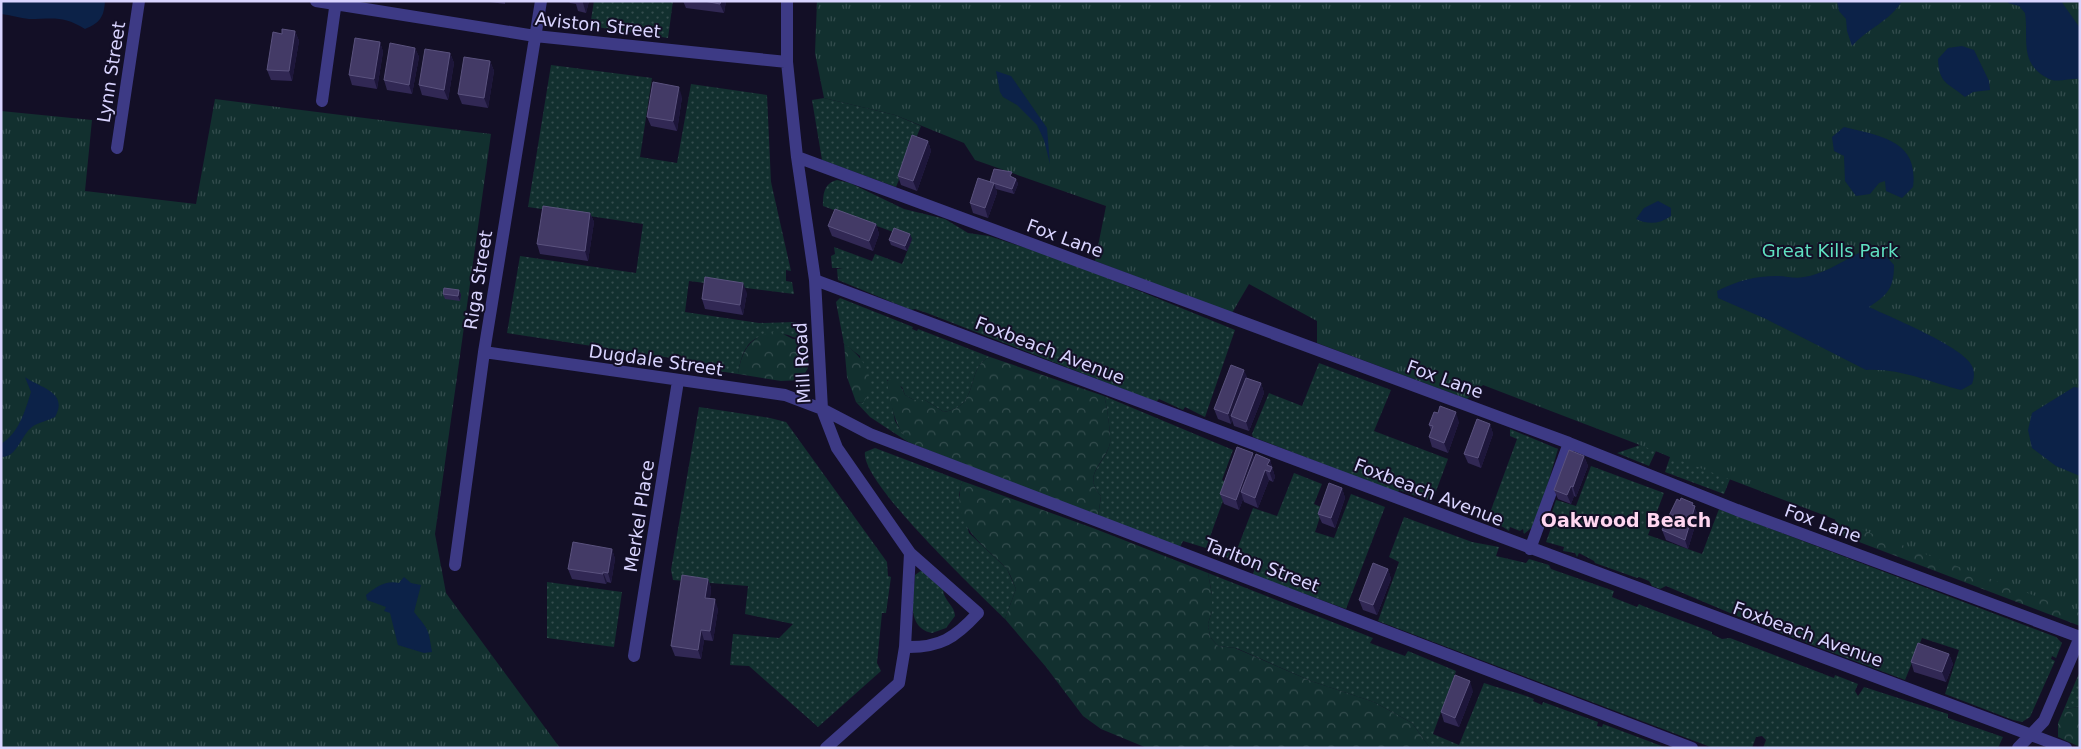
<svg xmlns="http://www.w3.org/2000/svg" width="2081" height="749" viewBox="0 0 2081 749" font-family="'DejaVu Sans',sans-serif">
	<style>
		.grass { fill: url(#grass-dots) }
		.forest { fill: url(#forest-crowns) }
		.park { fill: url(#park-tufts) }
		.water { fill: #0c2248 }
		.lines { fill: none; stroke-linecap: round; stroke-linejoin: round }
		.minor { stroke: #3d3a85; stroke-width: 12 }
		.wall { fill: #312854 }
		.shaded-wall { fill: #1d163a }
		.building { fill: #433a66; stroke: #5a527e }
		.labels { text-anchor: middle; dominant-baseline: central; stroke-width: 4; stroke-linejoin: round; paint-order: stroke }
		.street-label { font-size: 18px; fill: #d9d4ff; stroke: #130f26 }
		.park-label { font-size: 18px; fill: #5fe0c0; stroke: #130f26 }
		.neighbourhood-label { font-size: 19px; font-weight: bold; fill: #ffd6f0; stroke: #130f26 }
	</style>
	<defs>
		<pattern id="grass-dots" width="8" height="8" patternUnits="userSpaceOnUse" patternTransform="scale(1.25)"><rect width="8" height="8" fill="#12302f"/><path d="M2 2h.1M6 6h.1" fill="none" stroke="#344d4e" stroke-width="1.8" stroke-linecap="round"/></pattern>
		<pattern id="forest-crowns" width="20" height="18" patternUnits="userSpaceOnUse" patternTransform="scale(1.25)"><rect width="20" height="18" fill="#12302f"/><path d="M2 6a3 3 0 1 1 6 0M12 15a3 3 0 1 1 6 0" fill="none" stroke="#344d4e"/></pattern>
		<pattern id="park-tufts" width="24" height="20" patternUnits="userSpaceOnUse" patternTransform="scale(1.25)"><rect width="24" height="20" fill="#12302f"/><path d="M3 7l-1-3M5 7V3M7 7l1-3M15 17l-1-3M17 17v-4M19 17l1-3" fill="none" stroke="#344d4e"/></pattern>
	</defs>
	<rect width="100%" height="100%" fill="#130f26"/>
	<!-- grass -->
	<path class="grass" d="M594 1H673L668 38 590 26Z
		M551 65 652 78 640 157 677 163 691 84 767 95 771 182 791 271 786 270V281L792 282 794 294 689 281 685 312 759 323 796 322 797 330 806 329 807 339C799 339 795 338 788 335 784 334 777 335 772 335 747 335 742 352 738 374L718 371 717 365 507 333 520 256 636 273 643 224 528 207Z
		M824 98 895 115 921 126 896 187 822 160 812 100Z
		M837 180 850 183 904 209 945 219 968 233 989 236 1066 261 1235 330 1205 417 1185 407 1183 410 1159 399 1156 402 927 313 915 309 911 310 838 280 837 269 843 268H832L831 256 835 254 834 247 872 261 875 254 902 264 912 239 823 206C823 194 824 183 837 180Z
		M840 298 913 327 912 329 917 331 918 329 990 357C964 368 982 406 944 412L925 400H914L905 395 902 387 887 380 895 421 908 442 870 417 856 402 863 403 860 356 844 344 836 302Z
		M1319 363 1391 390 1374 431 1448 459 1432 502 1399 490 1398 493 1253 437 1252 434 1269 393 1302 406Z
		M1104 396 1233 450 1222 480 1229 484 1206 548 1183 541 1180 547 1098 517 1101 496C1081 474 1106 464 1110 443 1111 435 1107 404 1104 396Z
		M699 407 770 418 786 422 887 562 888 576 891 577 886 613H882L877 663 881 671 818 727 749 666 730 665 733 634 779 638 793 624 745 614 748 586 673 580 671 570Z
		M1510 429 1558 449 1536 524 1524 534 1523 529 1520 531 1510 527 1509 531 1503 527 1487 521 1517 439 1510 436Z
		M1649 442 1730 479 1724 494 1665 472 1670 457 1656 451 1649 466 1617 453Z
		M875 448 962 481 959 495 969 533 1007 569 1016 589 1005 619C980 594 860 482 865 452Z
		M1591 466 1664 493 1648 535 1702 554 1719 509 2056 637 2062 643 2056 658 2052 656 2051 659 2055 661 2030 717 2022 722 2013 720 1945 694 1959 650 1922 638 1905 680 1749 621 1666 586 1660 589 1652 586 1649 581 1639 577 1637 578 1595 563 1594 561 1579 553 1577 557 1575 553 1563 551 1564 547 1546 542 1552 525 1548 524 1556 500 1576 506Z
		M1294 473 1322 484 1314 504 1323 508 1315 532 1334 538 1351 494 1385 507 1346 609 1253 575 1255 567 1217 554 1220 548 1236 552 1253 508 1277 516Z
		M1404 517 1472 542 1499 547 1496 556 1526 563 1529 559 1549 565 1551 569 1614 591 1612 597 1637 607 1639 604 1643 606 1712 632V634L1722 639 1730 638 1834 678 1835 675 1858 684 1855 691 1858 696 1864 687 1948 714V718L2003 737 1998 748H1763L1766 740 1762 736 1756 737 1752 748H1713L1378 621 1399 562 1389 557Z
		M922 570 943 589C943 600 955 606 955 616L946 628 932 633C905 627 914 597 915 575Z
		M1208 573 1373 638 1370 643 1405 656 1408 651 1456 671 1433 734 1459 745 1484 683C1501 689 1517 692 1534 699L1533 701 1542 705 1543 702 1598 722 1597 726 1602 727 1603 724 1667 748H1430L1412 723 1374 702 1311 681 1236 648 1218 646 1210 637 1208 624 1212 611V595Z
		M547 582 622 592 614 647 547 638Z
		M2080 671V707L2064 709Z"/>
	<!-- forest -->
	<path class="forest" d="M772 332H779L793 339H807L808 368 801 380 781 381 738 374C742 351 749 338 772 332Z
		M844 344C863 356 880 381 863 403L856 402 847 377Z
		M990 357 1104 396C1107 404 1111 434 1110 443 1106 463 1081 474 1101 496L1098 517 908 442C893 421 891 405 887 381L891 379C899 383 902 387 905 395L914 400H925L944 412C982 406 964 368 990 357Z
		M962 481 1093 528 1208 573 1212 595V611L1208 624 1210 637 1218 646 1235 648 1311 681 1374 702 1412 723 1430 748H1147L1101 729 1083 716 1046 667 1005 619 1016 589C1013 582 1010 573 1006 568 979 540 951 526 962 481Z
		M1835 519 2080 543V626L1838 534Z
		M2080 707V747L2058 737V723L2064 709Z"/>
	<!-- park -->
	<path class="park" d="M817 1H2080V613L1483 385 1467 399 1317 343V321L1249 284 1232 313 1095 261 1106 206 975 160 964 143 895 115 824 98 815 53Z
		M215 99 491 134 435 534 446 593 560 748H1V111L92 120 85 191 196 204Z"/>
	<!-- water -->
	<path class="water" d="M1 1H105C104 17 100 23 85 29 63 15 53 19 29 19 20 18 10 15 1 14Z
		M1902 1C1890 21 1867 29 1852 46L1847 31 1846 19 1839 11 1837 1Z
		M2009 1H2061L2080 28V79C2070 78 2058 83 2049 79 2018 64 2029 37 2025 13L2019 6 2008 3Z
		M1962 46 1974 50 1989 81 1990 90 1973 92 1965 97C1947 82 1939 84 1938 59L1948 48Z
		M996 71 1011 76 1047 128 1050 164 1044 140 1037 125 1017 105 1003 97 1000 92Z
		M1844 127C1880 136 1919 140 1913 187L1902 198 1886 191 1885 181 1879 183 1870 194 1856 196 1845 181 1844 156 1834 151 1832 137Z
		M1658 201 1671 208V216C1659 224 1649 225 1636 219L1644 208Z
		M1867 249 1883 253 1894 265C1894 289 1887 295 1869 307 1890 317 1964 347 1972 366 1975 372 1974 378 1972 384L1961 390C1929 382 1900 368 1866 370L1766 319 1718 298 1717 291C1737 281 1755 276 1777 276 1786 276 1795 279 1804 277 1826 274 1847 258 1867 249Z
		M25 377C40 388 69 392 55 417 48 421 38 422 32 427 21 435 17 458 1 457V444C19 433 25 411 31 392Z
		M2074 387 2080 388V476L2056 466 2032 448 2028 430 2032 413Z
		M404 577 411 583 421 585 414 612C429 631 428 627 432 652L424 653 398 645 390 613 384 611 386 607 367 600 366 595C376 587 386 580 399 583Z"/>
	<g class="lines">
		<!-- minor -->
		<path class="minor" d="M316 1 535 36 787 62
			M787 1V62L797 157 815 280 822 409 837 448 910 553 978 613C955 638 940 648 905 647
			M322 101 336 1
			M117 148 139 1
			M797 157 1569 443 1737 510 2080 637
			M815 280 2066 748
			M484 352 785 395 822 409 870 434 1692 748
			M1530 549 1569 443
			M455 565 484 352 541 1
			M634 656 678 381
			M826 748 899 683 905 647 910 553
			M2018 748 2044 721 2080 637"/>
	</g>
	<!-- wall -->
	<path class="wall" d="M483 1H505V4Z
		M569 1H589L586 13 578 11 576 4 570 3Z
		M683 1H726L724 13 686 8Z
		M295 31 299 41 292 81 271 80 267 70 282 34Z
		M380 42 383 52 377 89 352 85 349 75Z
		M415 48 419 57 412 94 387 90 384 80Z
		M450 53 454 63 448 100 422 95 419 85Z
		M490 61 494 71 488 108 462 104 458 94Z
		M682 97 677 131 651 126 647 117Z
		M928 141 931 151 917 191 901 185 898 176Z
		M1013 177 1016 179 1018 184 1014 194 996 189 997 193 988 218 973 213 970 203 990 182Z
		M590 213 594 222 588 261 540 254 537 244Z
		M876 224 879 234 873 251 832 236 828 226Z
		M912 239 907 251 891 245 889 240Z
		M459 290 461 295 460 301 445 299 443 294Z
		M747 293 743 315 705 309 702 299Z
		M1247 378 1261 383 1264 393 1249 431 1234 426 1232 420 1231 424 1218 419 1214 409Z
		M1459 422 1448 453 1432 447 1429 437 1431 430 1429 425Z
		M1490 424 1493 434 1481 468 1468 463 1464 454Z
		M1584 456 1588 466 1576 497 1574 496 1571 504 1558 499 1554 490Z
		M1270 460 1275 477 1273 482 1269 480 1258 508 1244 502 1243 499 1239 510 1224 504 1220 494Z
		M1342 488 1345 498 1335 528 1322 523 1318 514Z
		M1694 506 1698 516 1688 549 1666 540 1662 530Z
		M612 549 615 559 611 583 607 582 606 584 572 579 568 569Z
		M1388 569 1391 579 1377 615 1363 610 1359 600Z
		M708 579 711 588 710 598 718 609 713 641 704 640 701 659 675 656 671 646Z
		M1949 654 1953 664 1946 682 1914 672 1911 662Z
		M1473 691 1459 727 1444 722 1441 712Z"/>
	<!-- shaded-wall -->
	<path class="shaded-wall" d="M583 1H589L586 13 583 3Z
		M721 1H726L724 13 720 4Z
		M295 31 299 41 292 81 289 71Z
		M380 42 383 52 377 89 374 79Z
		M415 48 419 57 412 94 409 85Z
		M450 53 454 63 448 100 444 90Z
		M490 61 494 71 488 108 484 98Z
		M679 87 682 97 677 131 673 121Z
		M928 141 931 151 917 191 913 181Z
		M1016 179 1018 184 1014 194 1012 189Z
		M994 183 997 193 988 218 985 208Z
		M590 213 594 222 588 261 585 251Z
		M876 224 879 234 873 251 869 241Z
		M910 234 912 239 907 251 905 246Z
		M743 283 747 293 743 315 740 305Z
		M459 290 461 295 460 301 458 296Z
		M1244 370 1248 379 1231 416 1232 420 1231 424 1228 414Z
		M1261 383 1264 393 1249 431 1246 422Z
		M1456 412 1459 422 1448 453 1444 443Z
		M1490 424 1493 434 1481 468 1478 458Z
		M1253 453 1256 462 1241 492 1243 499 1239 510 1236 500Z
		M1584 456 1588 466 1576 497 1573 487Z
		M1270 460 1275 477 1273 482 1267 465Z
		M1265 470 1269 480 1258 508 1255 498Z
		M1571 486 1574 496 1571 504 1567 495Z
		M1342 488 1345 498 1335 528 1331 518Z
		M1693 503 1698 516 1688 549 1685 540Z
		M612 549 615 559 611 583 608 573Z
		M1388 569 1391 579 1377 615 1373 605Z
		M603 572 607 582 606 584 603 574Z
		M708 579 711 588 709 608 705 598Z
		M715 599 718 609 713 641 710 631Z
		M701 630 704 640 701 659 698 650Z
		M1949 654 1953 664 1946 682 1942 672Z
		M1470 681 1473 691 1459 727 1455 718Z"/>
	<!-- building -->
	<path class="building" d="M704 1H721L720 4Z
		M282 29 295 31 289 71 267 70 273 32 282 34Z
		M355 38 380 42 374 79 349 75Z
		M390 43 415 48 409 85 384 80Z
		M425 49 450 53 444 90 419 85Z
		M464 57 490 61 484 98 458 94Z
		M653 82 679 87 673 121 647 117Z
		M912 135 928 141 913 181 898 176Z
		M994 169 1012 172 1010 176 1016 179 1012 189 990 182Z
		M978 178 994 183 985 208 970 203Z
		M543 206 590 213 585 251 537 244Z
		M835 209 876 224 869 241 828 226Z
		M894 228 910 234 905 246 889 240Z
		M705 277 743 283 740 305 702 299Z
		M444 288 459 290 458 296 443 294Z
		M1231 365 1244 370 1228 414 1214 409Z
		M1246 378 1261 383 1246 422 1231 416Z
		M1440 406 1456 412 1444 443 1429 437 1433 426 1429 425 1434 412 1438 413Z
		M1477 419 1490 424 1478 458 1464 454Z
		M1237 447 1253 453 1236 500 1220 494Z
		M1569 450 1584 456 1573 487 1571 486 1567 495 1554 490Z
		M1256 454 1270 460 1267 465 1272 467 1270 472 1265 470 1255 498 1241 492Z
		M1329 483 1342 488 1331 518 1318 514Z
		M1681 498 1693 503 1692 505 1695 506 1685 540 1662 530 1677 499 1680 501Z
		M573 542 612 549 608 573 603 572V574L568 569Z
		M1373 563 1388 569 1373 605 1359 600Z
		M682 575 708 579 705 598 715 599 710 631 701 630 698 650 671 646Z
		M1918 643 1949 654 1942 672 1911 662Z
		M1455 675 1470 681 1455 718 1441 712Z"/>
	<g class="labels">
		<!-- street labels -->
		<g class="street-label">
			<text transform="translate(598 25) rotate(6)">Aviston Street</text>
			<text transform="translate(111 72) rotate(-81)">Lynn Street</text>
			<text transform="translate(1065 238) rotate(20)">Fox Lane</text>
			<text transform="translate(478 280) rotate(-81)">Riga Street</text>
			<text transform="translate(1050 350) rotate(21)">Foxbeach Avenue</text>
			<text transform="translate(656 360) rotate(8)">Dugdale Street</text>
			<text transform="translate(802 363) rotate(-93)">Mill Road</text>
			<text transform="translate(1445 379) rotate(20)">Fox Lane</text>
			<text transform="translate(1429 492) rotate(21)">Foxbeach Avenue</text>
			<text transform="translate(639 516) rotate(-81)">Merkel Place</text>
			<text transform="translate(1823 523) rotate(20)">Fox Lane</text>
			<text transform="translate(1262 565) rotate(21)">Tarlton Street</text>
			<text transform="translate(1808 634) rotate(20)">Foxbeach Avenue</text>
		</g>
		<!-- park labels -->
		<g class="park-label">
			<text x="1830" y="250">Great Kills Park</text>
		</g>
		<!-- neighbourhood labels -->
		<g class="neighbourhood-label">
			<text x="1626" y="520">Oakwood Beach</text>
		</g>
	</g>
	<!-- border -->
	<rect width="2081" height="749" fill="none" stroke="#d9d4ff" stroke-width="5"/>
</svg>
